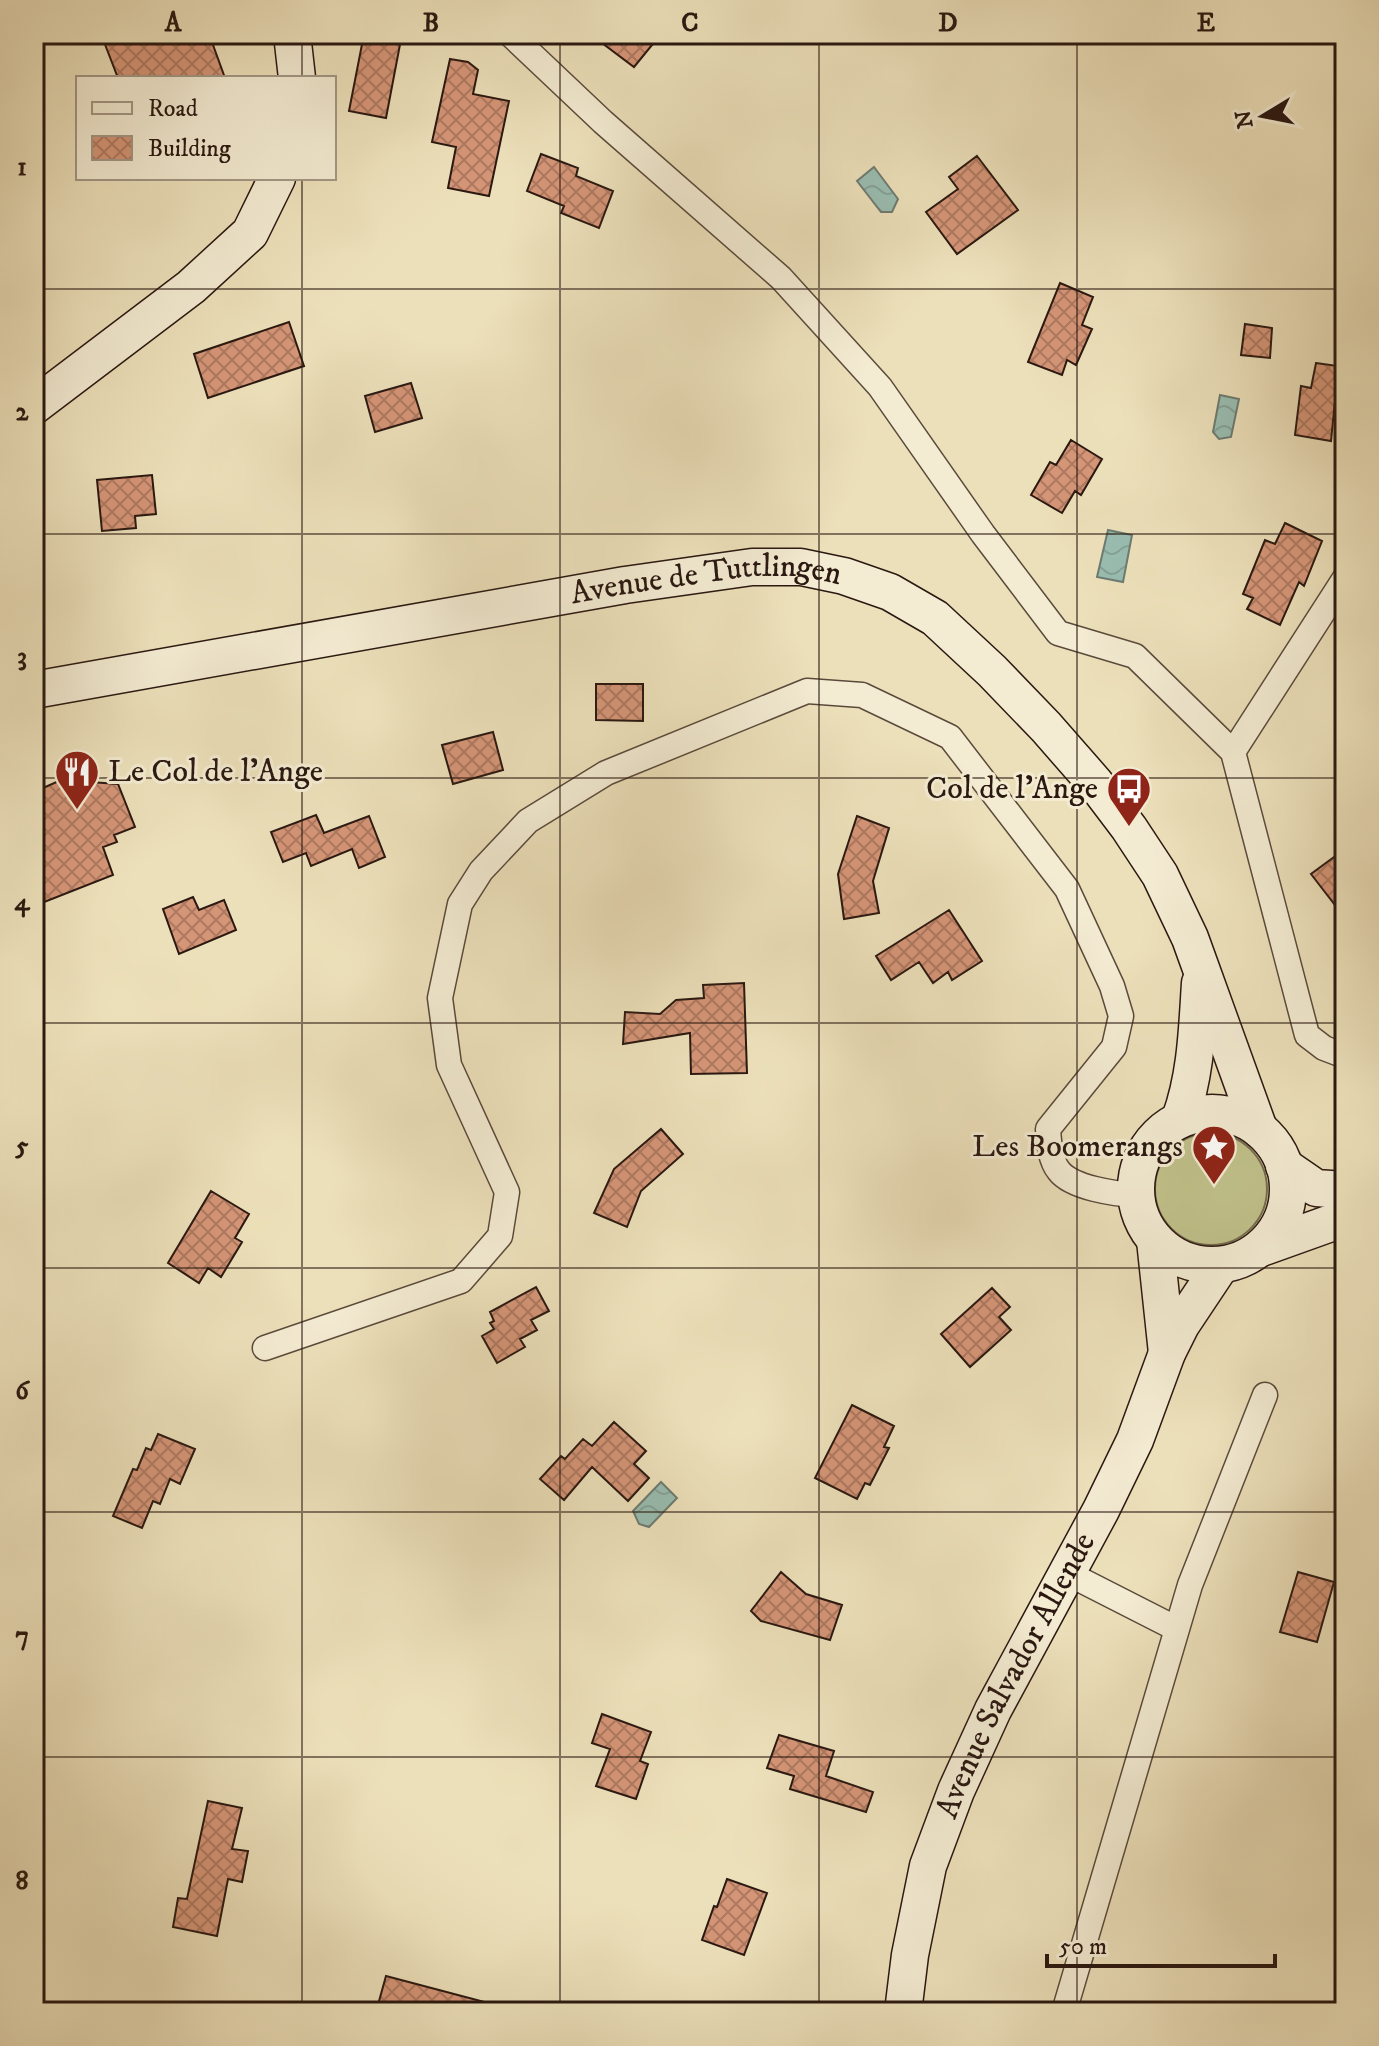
<svg xmlns="http://www.w3.org/2000/svg" width="1379" height="2046" viewBox="0 0 1379 2046" font-family="'IM FELL DW Pica',serif">
	<style>
		.grass { fill: #c0c08a; stroke: #756c4e; stroke-width: 2 }
		.water { fill: url(#water-waves); stroke: #6d7b71; stroke-width: 2 }
		.building { fill: url(#building-cross-hatch); stroke: #2a1811; stroke-width: 2 }
		.lines { fill: none; stroke-linecap: round; stroke-linejoin: round }
		.street-casing { stroke: #5a4a3b; stroke-width: 27 }
		.secondary-casing { stroke: #2a1811; stroke-width: 39 }
		.street { stroke: #f3ebd2; stroke-width: 24 }
		.secondary { stroke: #f3ebd2; stroke-width: 36 }
		.grid { fill: none; stroke: #2a1811; stroke-width: 2; stroke-opacity: 0.55 }
		.labels { text-anchor: middle; dominant-baseline: central; stroke-width: 6; stroke-linejoin: round; paint-order: stroke }
		.street-label { font-size: 32px; fill: #2a1811; stroke: #f3ebd2 }
		.poi-label { font-size: 32px; fill: #2a1811; stroke: #f3ebd2; text-anchor: end }
		.neatline { fill: none; stroke: #2a1811; stroke-width: 3 }
		.grid-label { font-size: 26px; text-anchor: middle; font-weight: bold; fill: #2a1811 }
	</style>
	<defs>
		<pattern id="water-waves" width="16" height="10" patternUnits="userSpaceOnUse" patternTransform="scale(2)"><rect width="16" height="10" fill="#99bdb1"/><path d="M0 5q4-4 8 0t8 0" fill="none" stroke="#84a297"/></pattern>
		<pattern id="building-cross-hatch" width="8" height="8" patternUnits="userSpaceOnUse" patternTransform="scale(2)"><rect width="8" height="8" fill="#d59577"/><path d="M0 0l8 8M0 8l8-8" fill="none" stroke="#ad7960"/></pattern>
	</defs>
	<rect width="100%" height="100%" fill="#ece0ba"/>
	<filter id="stains"><feTurbulence type="fractalNoise" baseFrequency=".0025" numOctaves="4"/><feColorMatrix values="0 0 0 0 .2 0 0 0 0 .09 0 0 0 0 .02 0 0 0 .5 -.17"/></filter>
	<radialGradient id="worn" r=".72"><stop offset=".6" stop-color="#630" stop-opacity="0"/><stop offset="1" stop-color="#630" stop-opacity=".3"/></radialGradient>
	<!-- grass -->
	<path class="grass" d="M1155 1189a56 56 0 1 1 112 0a56 56 0 1 1-112 0Z"/>
	<!-- water -->
	<path class="water" d="M874 167 898 199 892 212H881L857 181Z
		M1220 395 1239 399 1231 437 1219 439 1213 432Z
		M1108 530 1132 535 1123 582 1097 577Z
		M661 1482 677 1498 649 1527 639 1524 633 1511Z"/>
	<!-- building -->
	<path class="building" d="M101 34H209L225 78H118Z
		M364 34H402L386 118 349 111Z
		M590 34H661L634 67Z
		M450 59 468 62 478 70 473 94 509 101 489 196 448 188 456 147 432 142Z
		M541 154 578 168 576 176 613 191 599 228 561 213 564 206 527 191Z
		M977 156 1018 210 957 254 926 212 958 189 949 177Z
		M1060 283 1093 297 1082 325 1092 329 1076 365 1067 360 1062 375 1028 362Z
		M289 322 304 366 208 398 194 354Z
		M1245 324 1272 328 1270 358 1241 355Z
		M1316 363 1345 367V403L1335 401 1331 441 1295 435 1301 386 1311 388Z
		M411 383 422 418 375 432 365 396Z
		M1071 440 1102 459 1081 495 1075 491 1062 513 1031 495 1050 462 1056 465Z
		M152 475 156 514 135 516 136 528 102 531 97 480Z
		M1285 523 1322 541 1304 586 1299 582 1280 625 1247 609 1253 598 1243 594 1265 540 1275 544Z
		M596 684H643V721L596 720Z
		M493 732 503 770 453 784 442 745Z
		M61 780 118 784 135 827 114 835 117 842 103 847 113 875 34 906V792Z
		M316 815 324 833 369 816 385 857 359 868 352 849 311 866 306 853 283 862 271 832Z
		M857 816 889 828 873 881 879 913 844 919 838 874Z
		M1345 849V918L1311 874Z
		M193 897 199 910 224 900 236 930 179 954 163 909Z
		M949 910 982 961 952 980 948 972 933 983 919 962 891 980 876 956Z
		M744 983 747 1073 691 1074 690 1033 623 1044 625 1012 660 1014 676 1000 704 998 703 985Z
		M661 1129 683 1154 641 1191 627 1227 594 1213 614 1169Z
		M211 1191 249 1214 235 1238 242 1242 221 1277 208 1268 199 1283 168 1263Z
		M536 1287 549 1311 531 1320 537 1330 520 1339 525 1347 497 1363 482 1336 494 1329 490 1323 494 1321 490 1312Z
		M992 1288 1010 1307 999 1317 1011 1330 970 1367 941 1334Z
		M852 1405 894 1426 884 1447 889 1448 870 1485 865 1483 857 1499 815 1478Z
		M614 1422 646 1451 634 1464 649 1478 628 1501 592 1467 564 1500 540 1479 561 1456 565 1459 583 1439 592 1446Z
		M158 1434 195 1449 180 1484 170 1479 160 1504 153 1501 142 1528 113 1516 133 1469 137 1470 146 1448 151 1450Z
		M781 1572 806 1594 842 1605 830 1640 761 1621 751 1611Z
		M1298 1572 1334 1582 1317 1642 1280 1632Z
		M602 1714 651 1732 640 1761 648 1764 636 1799 596 1786 610 1749 592 1743Z
		M779 1735 834 1751 826 1776 873 1792 866 1812 790 1789 794 1776 767 1768Z
		M208 1801 242 1808 232 1849 248 1851 242 1882 228 1879 217 1936 173 1927 178 1898 187 1899Z
		M727 1879 767 1893 744 1955 702 1940 714 1906 717 1907Z
		M386 1976 492 2004 491 2012H376Z"/>
	<g class="lines">
		<!-- street casing -->
		<g class="street-casing">
			<path id="street" d="M510 34 603 122 781 278 880 387 983 534 1058 633 1135 656 1233 752
				M1345 578 1233 752 1307 1035 1324 1048 1345 1056
				M265 1348 461 1281 500 1236 507 1192 449 1065 440 998 460 904 481 871 528 821 606 773 807 691 862 695 950 737 1067 889 1112 986 1121 1016 1114 1047 1048 1129C1049 1143 1050 1160 1059 1171 1072 1188 1116 1194 1136 1195
				M1067 1573 1177 1629
				M1064 2012 1190 1585 1265 1395"/>
		</g>
		<!-- secondary casing -->
		<g class="secondary-casing">
			<g id="secondary">
				<path d="M292 34 297 78"/>
				<path d="M34 406 191 287 250 233 277 178"/>
				<path id="s1" d="M34 690 625 585 752 567H801L844 576 890 592 935 618 992 671 1046 727 1095 783 1129 828 1160 875 1190 938 1259 1129"/>
				<circle cx="1212" cy="1189" r="76"/>
				<path d="M1180 1119C1196 1075 1197 1030 1200 983"/>
				<path d="M1284 1166 1316 1188 1345 1190"/>
				<path d="M1155 1240 1167 1353"/>
				<path d="M1261 1248 1345 1218"/>
				<path id="s2" d="M903 2012 910 1955 928 1866 956 1791 993 1710 1101 1510 1135 1440 1167 1353 1181 1325 1221 1265"/>
			</g>
		</g>
		<!-- street -->
		<use href="#street" class="street"/>
		<!-- secondary -->
		<use href="#secondary" class="secondary"/>
	</g>
	<!-- grid -->
	<path class="grid" d="M302 34V78M560 34V2012M819 34V2012M1077 34V2012M302 178V2012M34 289H1345M34 534H1345M34 778H1345M34 1023H1345M34 1268H1345M34 1512H1345M34 1757H1345"/>
	<!-- icons -->
	<defs>
		<g id="restaurant-pin" transform="scale(2.3)"><path d="M0 17L-7.5 6A9.5 9.5 0 1 1 7.5 6Z" fill="#8f2418" stroke="#f3ebd2"/><path d="M-5-6h1v4h1v-4h1v4h1v-4h1v5L-1.5 .5V6h-2V.5L-5-1ZM5-6V6H3V1.5H1.5Q1.5-4 5-6Z" fill="#fff"/></g>
		<g id="bus-pin" transform="scale(2.3)"><path d="M0 17L-7.5 6A9.5 9.5 0 1 1 7.5 6Z" fill="#8f2418" stroke="#f3ebd2"/><path d="M-5-6H5V4H4V6H2V4H-2V6H-4V4H-5ZM-3.5-4V0h7V-4ZM-3.5 1.2v1.5H-2V1.2ZM2 1.2v1.5H3.5V1.2Z" fill="#fff"/></g>
		<g id="sight-pin" transform="scale(2.3)"><path d="M0 17L-7.5 6A9.5 9.5 0 1 1 7.5 6Z" fill="#8f2418" stroke="#f3ebd2"/><path d="M0-6L1.8-2.2L6-1.7L2.9 1.2L3.7 5.4L0 3.3L-3.7 5.4L-2.9 1.2L-6-1.7L-1.8-2.2Z" fill="#fff"/></g>
	</defs>
	<g fill-rule="evenodd">
		<use href="#restaurant-pin" x="77" y="772"/>
		<use href="#bus-pin" x="1129" y="789"/>
		<use href="#sight-pin" x="1214" y="1147"/>
	</g>
	<g class="labels">
		<!-- street labels -->
		<g class="street-label">
			<text stroke="none"><textPath href="#s1" startOffset="682">Avenue de Tuttlingen</textPath></text>
			<text stroke="none"><textPath href="#s2" startOffset="358">Avenue Salvador Allende</textPath></text>
		</g>
		<!-- poi labels -->
		<g class="poi-label">
			<text x="108" y="772" text-anchor="start">Le Col de l'Ange</text>
			<text x="1098" y="789">Col de l'Ange</text>
			<text x="1183" y="1147">Les Boomerangs</text>
		</g>
	</g>
	<!-- margin -->
	<rect width="1379" height="2046" fill="none" stroke="#ece0ba" stroke-width="88"/>
	<!-- legend -->
	<rect x="76" y="76" width="260" height="104" fill="#f3ebd2" stroke="#a39785" stroke-width="2"/>
	<rect x="92" y="102" width="40" height="12" fill="#f3ebd2" stroke="#a39785" stroke-width="2"/>
	<text x="148" y="116" font-size="24" fill="#2a1811">Road</text>
	<rect x="92" y="136" width="40" height="24" fill="url(#building-cross-hatch)" stroke="#a39785" stroke-width="2"/>
	<text x="148" y="156" font-size="24" fill="#2a1811">Building</text>
	<!-- north arrow -->
	<g transform="translate(1263 116) rotate(260)" stroke="#f3ebd2" stroke-width="6" paint-order="stroke">
	<path d="M0-6L14 30L0 20L-14 30Z" fill="#2a1811"/>
	<text y="-12" font-size="22" font-weight="bold" text-anchor="middle" fill="#2a1811">N</text>
	</g>
	<!-- scale -->
	<path d="M1047 1954v12h228v-12" fill="none" stroke="#2a1811" stroke-width="4"/>
	<text x="1059" y="1954" font-size="24" fill="#2a1811" stroke="#f3ebd2" stroke-width="6" paint-order="stroke">50 m</text>
	<rect x="44" y="44" width="1291" height="1958" class="neatline"/>
	<g class="grid-label">
		<text x="173" y="31">A</text>
		<text x="431" y="31">B</text>
		<text x="690" y="31">C</text>
		<text x="948" y="31">D</text>
		<text x="1206" y="31">E</text>
		<text x="22" y="175">1</text>
		<text x="22" y="420">2</text>
		<text x="22" y="665">3</text>
		<text x="22" y="910">4</text>
		<text x="22" y="1154">5</text>
		<text x="22" y="1399">6</text>
		<text x="22" y="1644">7</text>
		<text x="22" y="1889">8</text>
	</g>
	<rect width="100%" height="100%" filter="url(#stains)"/>
	<rect width="100%" height="100%" fill="url(#worn)"/>
</svg>
